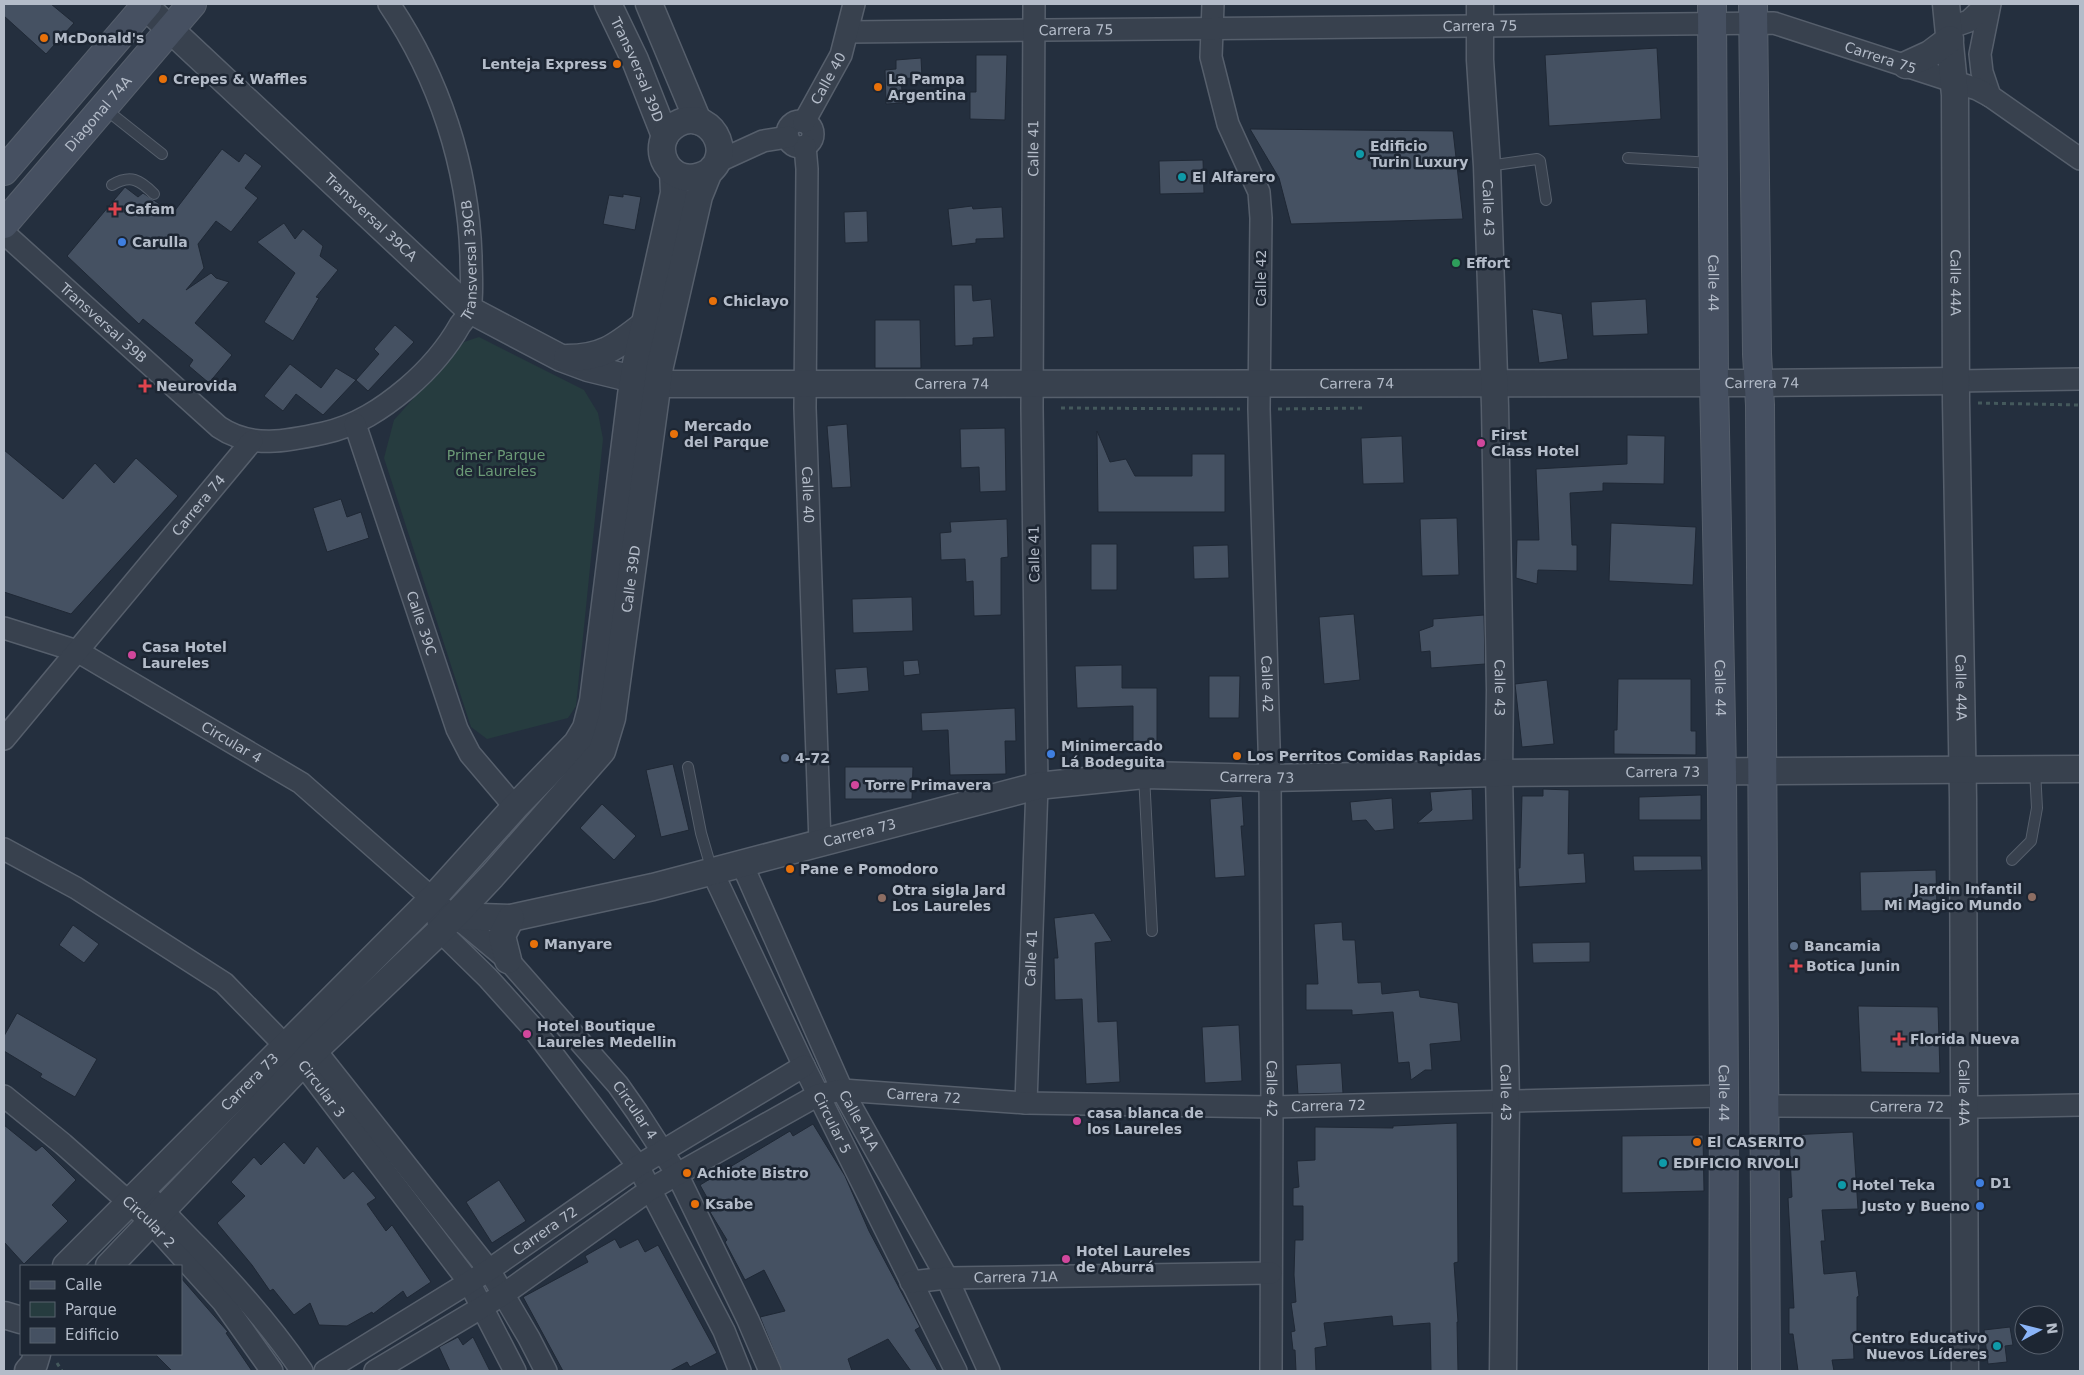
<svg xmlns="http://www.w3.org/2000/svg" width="2084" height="1375" viewBox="0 0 2084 1375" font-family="'DejaVu Sans',sans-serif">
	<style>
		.green { fill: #263c3f }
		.building { fill: #455162; stroke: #1f2835 }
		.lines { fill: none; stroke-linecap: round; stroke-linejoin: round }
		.service-casing { stroke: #565f6c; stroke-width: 12 }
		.minor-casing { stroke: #565f6c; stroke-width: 24 }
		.tertiary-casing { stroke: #565f6c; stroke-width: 29 }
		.secondary-casing { stroke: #565f6c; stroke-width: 30 }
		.path { stroke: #44595c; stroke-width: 3; stroke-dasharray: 4 4; stroke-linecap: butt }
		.service { stroke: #38414e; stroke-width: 10 }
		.minor { stroke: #38414e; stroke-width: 21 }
		.tertiary { stroke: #38414e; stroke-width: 26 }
		.secondary { stroke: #465061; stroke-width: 28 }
		.food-dot { fill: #e8710a; stroke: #1d2633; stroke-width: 2 }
		.culture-dot { fill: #0f9aa8; stroke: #1d2633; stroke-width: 2 }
		.health-dot { fill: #e0444e; stroke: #1d2633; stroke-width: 2 }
		.shop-dot { fill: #3f7fe0; stroke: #1d2633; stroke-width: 2 }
		.leisure-dot { fill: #2e9e5b; stroke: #1d2633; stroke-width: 2 }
		.hotel-dot { fill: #d1479c; stroke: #1d2633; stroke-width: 2 }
		.service-dot { fill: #5c6f8a; stroke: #1d2633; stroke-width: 2 }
		.education-dot { fill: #8d6e63; stroke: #1d2633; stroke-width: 2 }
		.labels { text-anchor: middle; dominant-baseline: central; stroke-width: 5; stroke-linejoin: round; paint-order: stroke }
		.street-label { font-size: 14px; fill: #b4bcc9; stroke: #1d2633 }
		.poi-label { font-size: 14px; font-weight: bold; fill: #b4bcc9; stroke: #1d2633; text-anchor: start }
		.park-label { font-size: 14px; fill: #6b9a76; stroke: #1d2633 }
	</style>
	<rect width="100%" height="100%" fill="#242f3e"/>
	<!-- green -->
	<path class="green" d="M479 337 584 390 598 413 603 439 576 706 568 718 487 739 471 727 384 458 394 420 464 342Z"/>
	<!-- building -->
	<path class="building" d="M4 4H51L74 23 46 54 4 16Z
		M1657 48 1661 119 1549 126 1545 55Z
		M976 55H1007L1005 120 970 119V92H976Z
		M921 58 922 77 901 79 903 103 886 104 885 70 896 69V60Z
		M1250 129 1453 131 1463 219 1291 224 1279 178Z
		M222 149 239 162 245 153 262 166 245 188 258 198 231 232 216 221 198 244 204 268 186 290 211 273 216 278 229 282 195 323 232 355 209 383 189 366 193 360 143 319 139 324 67 256 125 187 138 197 143 193 173 213Z
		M1203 160 1204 193 1160 194 1159 161Z
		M623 194 641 197 635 230 603 224 609 195 623 197Z
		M972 206 973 209 1002 207 1004 238 976 239V243L952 246 948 209Z
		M867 211 868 242 845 243 844 212Z
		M284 223 295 239 303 229 323 246 320 256 338 270 316 297 319 298 293 341 264 322 295 273 257 242Z
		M954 285H972L973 301 991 299 994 337 973 338V345L955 346Z
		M1646 299 1648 334 1593 336 1591 302Z
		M1532 309 1562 314 1568 359 1539 363Z
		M875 320H920L921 368H875Z
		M395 325 414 342 368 391 356 380 379 354 374 349Z
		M290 364 321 388 336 368 356 380 323 415 296 394 283 411 264 396Z
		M847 424 851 487 832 488 827 426Z
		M1005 428 1006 491 980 492 979 467 961 468 960 429Z
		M1097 431 1110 462 1126 459 1135 476H1192V454H1225V512H1098Z
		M1627 435 1665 436 1664 484 1603 483V491L1570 493 1572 545H1577V571L1538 570 1537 584 1516 578 1517 540H1539L1536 469 1627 464Z
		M1402 436 1404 483 1363 484 1361 438Z
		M4 450 63 499 95 463 114 483 136 458 178 496 71 614 4 592Z
		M341 499 347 517 361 512 369 538 327 552 313 508Z
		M1457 518 1459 575 1422 576 1420 519Z
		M1007 519 1008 557 1001 558V615L974 616 973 581 966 582 965 559 941 560 940 533 951 532 950 522Z
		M1611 523 1696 527 1693 585 1609 581Z
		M1091 544H1117V590H1091Z
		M1228 545 1229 578 1194 579 1193 546Z
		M912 597 913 631 853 633 852 599Z
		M1354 614 1360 680 1324 684 1319 617Z
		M1484 615 1485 664 1431 668 1430 651 1421 652 1419 631 1433 626V619Z
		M918 660 920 674 904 676 903 661Z
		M1122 665V688H1157V741L1133 742V706L1077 708 1075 666Z
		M867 667 869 691 837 694 835 669Z
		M1209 676H1240L1239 718H1209Z
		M1618 679H1691V731H1696V755L1614 754V730H1617Z
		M1547 680 1554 744 1522 747 1515 684Z
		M1015 708 1016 741H1005L1006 774 950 775 948 730 922 731 921 713Z
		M673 764 689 830 661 837 646 770Z
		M845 767H913L912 799H845Z
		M1472 789 1473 820 1417 823 1432 810 1430 792Z
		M1543 789 1569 790 1568 854 1584 853 1586 883 1519 887 1518 868H1520L1522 796H1543Z
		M1701 795V820H1639V797Z
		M1242 796 1244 826H1241L1245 876 1215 878 1210 799Z
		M1392 798 1394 829 1375 831 1366 820 1352 821 1350 802Z
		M602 804 636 836 614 860 580 828Z
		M1633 856H1701L1702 870 1634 871Z
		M1936 870 1937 910 1861 911 1860 872Z
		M1094 913 1112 941 1095 943 1098 1022 1117 1021 1120 1082 1086 1084 1082 999 1055 1000 1054 958H1058L1054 918Z
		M1342 922 1343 940H1355L1358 983 1381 982 1382 994 1419 990 1420 997 1458 1003 1461 1041 1430 1044 1432 1070H1425L1411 1080 1409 1062 1398 1063 1393 1012 1352 1015V1010H1306V984H1318L1314 924Z
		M73 925 99 944 84 963 59 945Z
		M1590 942V962L1533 963 1532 943Z
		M1858 1006 1938 1007 1940 1073 1861 1072Z
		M17 1013 97 1059 75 1097 40 1077 42 1074 4 1051V1036Z
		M1239 1025 1242 1081 1205 1083 1202 1027Z
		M1341 1063 1343 1093 1298 1094 1296 1065Z
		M1457 1123 1458 1262 1454 1263 1458 1322H1457L1458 1371H1431L1430 1323 1393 1326 1392 1316 1324 1323 1327 1346 1315 1348 1316 1371H1296L1295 1350H1293L1291 1332 1295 1331 1291 1303 1296 1302 1294 1275 1295 1240H1303V1206H1293V1188L1299 1187 1297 1161 1315 1160V1127L1393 1128V1126Z
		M813 1124 845 1176 869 1231 920 1327 915 1330 938 1371H911L888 1339 848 1359 852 1371H782L760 1317 785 1311 764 1270 745 1280 725 1242 727 1240 710 1212 714 1210 700 1185 790 1131 793 1136Z
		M4 1125 36 1151 42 1146 76 1180 52 1205 68 1221 24 1264 4 1242Z
		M1853 1132 1858 1209 1822 1210 1825 1241H1821L1824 1274 1856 1271 1859 1296 1857 1297V1333H1853L1854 1359 1832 1360 1834 1371H1798L1793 1334H1789V1308H1794L1788 1198 1792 1197 1789 1135Z
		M1703 1135 1704 1191 1622 1193V1136Z
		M284 1142 304 1164 317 1146 344 1179 353 1171 376 1198 367 1204 386 1231 392 1225 431 1282 407 1298 403 1291 373 1314 372 1312 347 1326 319 1325 310 1303 294 1315 273 1289 270 1291 252 1265 217 1223 245 1196 231 1182 254 1157 261 1165Z
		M499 1180 526 1221 492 1243 466 1202Z
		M615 1239 620 1248 638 1239 645 1252 658 1245 717 1353 690 1367 687 1362 670 1371H563L523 1297 588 1262 585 1256Z
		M181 1278 228 1332 226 1333 252 1371H172L155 1354H181Z
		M2010 1327 2013 1345 2005 1346 2007 1362 1988 1364 1984 1330Z
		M458 1337 463 1345 473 1337 490 1371H450L439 1347Z"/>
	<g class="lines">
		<!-- service casing -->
		<g class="service-casing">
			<path id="service" d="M104 108 162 154
				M1628 158 1712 163
				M1488 166 1537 159 1540 161 1546 200
				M112 185C131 174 140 180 154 194
				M688 767 701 833 712 871
				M1144 775 1152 931
				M2012 860 2031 841 2037 808 2035 770"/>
		</g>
		<!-- minor casing -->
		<g class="minor-casing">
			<g id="minor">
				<path id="s1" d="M1213 4 1211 57 1228 124 1259 192 1261 218 1259 409 1270 778 1272 1107 1271 1371"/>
				<path d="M1990 4 1980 54 1982 72 1990 96"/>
				<path d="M1949 28 1969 21 1987 4"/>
				<path id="s2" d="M848 32 1774 23 1977 89 1990 96 2080 159"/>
				<circle cx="800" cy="134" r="13"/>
				<path id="s3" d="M804 122 841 55 854 4"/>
				<path id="s4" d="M805 146 807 169 805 408 820 843"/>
				<path d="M717 162 763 141 788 137"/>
				<path id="s5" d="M4 233 219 427C251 449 288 441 324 433 356 426 382 409 407 388 428 370 446 350 460 325 463 321 469 315 470 309 473 293 471 273 471 256 468 166 439 78 389 4"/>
				<path d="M1957 381 2080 379"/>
				<path id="s6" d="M355 424 457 729 470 754 515 807"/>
				<path id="s7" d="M4 628 77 651 301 783 452 916 466 925 508 960 618 1085 637 1112 677 1174 748 1320 770 1371"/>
				<path id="s8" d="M4 739 252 441"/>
				<path id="s9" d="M4 849 76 888 224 983 302 1063 469 1282 515 1371"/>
				<path id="s10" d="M742 864 842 1090 947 1278 989 1371"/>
				<path id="s11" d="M712 871 804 1066 956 1371"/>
				<path d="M437 916 440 931 488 978 532 1027 638 1166 724 1331 740 1371"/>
				<path d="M304 1039 315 1050 489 1270 529 1338 546 1371"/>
				<path id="s12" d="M4 1096 63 1144 150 1221 223 1302 272 1371"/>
				<path id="s13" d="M1026 1103 1037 786 1032 408 1034 4"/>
				<path id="s14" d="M1765 1106 1977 1107 2080 1105"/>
				<path d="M141 1189C161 1208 179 1228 198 1247 236 1286 271 1326 302 1371"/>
				<path id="s15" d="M911 1282 947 1278 1271 1273"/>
				<path id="s16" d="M325 1371 489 1270 638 1166 804 1066"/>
				<path id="s17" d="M375 1371 504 1294 651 1189 818 1095 842 1090 1026 1103 1272 1107 1724 1096"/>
			</g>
		</g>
		<!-- tertiary casing -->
		<g class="tertiary-casing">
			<g id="tertiary">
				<path id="s18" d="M143 4 470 310 561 358 588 368 633 379 670 384 1758 383 1957 381"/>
				<path id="s19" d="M608 4 635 60 665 136"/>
				<path d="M649 4 698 121"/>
				<path id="s20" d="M1480 4V60L1487 166 1495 406 1500 690 1499 773 1506 1102 1503 1371"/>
				<path id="s21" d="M1946 4 1955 95 1956 402 1963 798 1965 1371"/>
				<path d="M1906 65 1930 54 1950 39"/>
				<path d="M567 358C603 358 617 346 644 325"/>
				<path id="s22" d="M452 916 511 918 520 916 653 887 1037 786 1144 775 1270 778 1499 773 2080 769"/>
				<path d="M508 960 502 936 511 918"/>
				<path id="s23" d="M66 1266 433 898 515 807 577 743 586 728 593 701 631 395 636 363 674 193 673 172"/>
				<path id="s24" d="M109 1266 315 1050 440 931 492 876 602 751 612 718 660 366 699 196C702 189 705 181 708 174 710 170 715 167 717 162 724 147 716 130 703 123 695 119 685 119 677 124 644 143 670 195 709 172"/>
				<path d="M4 1315 21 1320"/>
				<path d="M28 1371 34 1364 37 1354"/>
			</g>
		</g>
		<!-- secondary casing -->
		<g class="secondary-casing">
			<g id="secondary">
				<path id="s25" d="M1712 4 1714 383 1722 772 1724 1096 1723 1371"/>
				<path d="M1753 4 1757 354 1760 405 1766 1371"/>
				<path d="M4 171 147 4"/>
				<path id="s26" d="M4 224 192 4"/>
			</g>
		</g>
		<!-- path -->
		<path class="path" d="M1978 403 2080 405
			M1061 408 1240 409
			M1278 409 1365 408
			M57 1363 62 1371"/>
		<!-- service -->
		<use href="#service" class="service"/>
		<!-- minor -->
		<use href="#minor" class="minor"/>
		<!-- tertiary -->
		<use href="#tertiary" class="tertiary"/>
		<!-- secondary -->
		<use href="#secondary" class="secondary"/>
	</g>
	<!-- markers -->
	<g class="food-dot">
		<circle cx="44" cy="38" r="5"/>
		<circle cx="617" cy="64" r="5"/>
		<circle cx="163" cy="79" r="5"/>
		<circle cx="878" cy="87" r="5"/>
		<circle cx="713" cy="301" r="5"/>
		<circle cx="674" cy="434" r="5"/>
		<circle cx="1237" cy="756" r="5"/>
		<circle cx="790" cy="869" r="5"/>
		<circle cx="534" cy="944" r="5"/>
		<circle cx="1697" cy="1142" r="5"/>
		<circle cx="687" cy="1173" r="5"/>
		<circle cx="695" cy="1204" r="5"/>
	</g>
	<g class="culture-dot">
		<circle cx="1360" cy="154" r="5"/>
		<circle cx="1182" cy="177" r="5"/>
		<circle cx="1663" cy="1163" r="5"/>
		<circle cx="1842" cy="1185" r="5"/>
		<circle cx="1997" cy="1346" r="5"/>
	</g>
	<g class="health-dot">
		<path d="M112.5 201.5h5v5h5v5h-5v5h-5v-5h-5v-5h5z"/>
		<path d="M142.5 378.5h5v5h5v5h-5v5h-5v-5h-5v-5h5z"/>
		<path d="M1793.5 958.5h5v5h5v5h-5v5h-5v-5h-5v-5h5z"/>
		<path d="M1896.5 1031.5h5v5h5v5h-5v5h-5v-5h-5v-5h5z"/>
	</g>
	<g class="shop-dot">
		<circle cx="122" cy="242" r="5"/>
		<circle cx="1051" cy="754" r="5"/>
		<circle cx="1980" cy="1183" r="5"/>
		<circle cx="1980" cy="1206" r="5"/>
	</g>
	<circle class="leisure-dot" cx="1456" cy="263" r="5"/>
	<g class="hotel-dot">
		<circle cx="1481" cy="443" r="5"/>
		<circle cx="132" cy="655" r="5"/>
		<circle cx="855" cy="785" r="5"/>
		<circle cx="527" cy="1034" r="5"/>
		<circle cx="1077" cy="1121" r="5"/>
		<circle cx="1066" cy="1259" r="5"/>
	</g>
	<g class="service-dot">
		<circle cx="785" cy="758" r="5"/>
		<circle cx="1794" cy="946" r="5"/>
	</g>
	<g class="education-dot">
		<circle cx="2032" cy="897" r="5"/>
		<circle cx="882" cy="898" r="5"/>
	</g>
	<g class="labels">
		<!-- street labels -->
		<g class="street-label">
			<text stroke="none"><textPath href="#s2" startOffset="632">Carrera 75</textPath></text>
			<text stroke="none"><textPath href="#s2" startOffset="228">Carrera 75</textPath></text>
			<text stroke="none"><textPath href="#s2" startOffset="1038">Carrera 75</textPath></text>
			<text stroke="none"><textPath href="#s19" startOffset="72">Transversal 39D</textPath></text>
			<text stroke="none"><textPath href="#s3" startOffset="50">Calle 40</textPath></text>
			<text stroke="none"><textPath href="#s26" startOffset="145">Diagonal 74A</textPath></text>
			<text stroke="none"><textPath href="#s13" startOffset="955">Calle 41</textPath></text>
			<text stroke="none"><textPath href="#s20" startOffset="204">Calle 43</textPath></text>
			<text stroke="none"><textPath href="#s18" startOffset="312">Transversal 39CA</textPath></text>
			<text stroke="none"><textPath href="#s5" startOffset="644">Transversal 39CB</textPath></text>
			<text transform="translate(1261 278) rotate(-90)">Calle 42</text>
			<text stroke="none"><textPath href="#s21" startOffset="279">Calle 44A</textPath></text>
			<text stroke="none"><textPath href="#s25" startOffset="279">Calle 44</textPath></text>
			<text stroke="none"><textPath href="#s5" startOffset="134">Transversal 39B</textPath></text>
			<text stroke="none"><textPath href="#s18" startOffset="945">Carrera 74</textPath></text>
			<text stroke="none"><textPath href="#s18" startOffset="1350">Carrera 74</textPath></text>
			<text stroke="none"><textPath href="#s18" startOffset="1755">Carrera 74</textPath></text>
			<text stroke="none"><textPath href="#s4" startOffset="349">Calle 40</textPath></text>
			<text stroke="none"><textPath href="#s8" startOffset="304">Carrera 74</textPath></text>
			<text transform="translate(1034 554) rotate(-91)">Calle 41</text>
			<text stroke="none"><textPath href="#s24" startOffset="888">Calle 39D</textPath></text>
			<text stroke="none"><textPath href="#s6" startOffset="210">Calle 39C</textPath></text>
			<text stroke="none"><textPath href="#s1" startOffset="689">Calle 42</textPath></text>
			<text stroke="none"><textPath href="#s20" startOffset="684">Calle 43</textPath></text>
			<text stroke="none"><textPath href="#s25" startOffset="684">Calle 44</textPath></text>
			<text stroke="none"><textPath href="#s21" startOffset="684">Calle 44A</textPath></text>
			<text stroke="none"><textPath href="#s7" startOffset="256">Circular 4</textPath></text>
			<text stroke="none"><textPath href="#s22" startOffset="1228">Carrera 73</textPath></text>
			<text stroke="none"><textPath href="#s22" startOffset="822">Carrera 73</textPath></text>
			<text stroke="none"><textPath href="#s22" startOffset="418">Carrera 73</textPath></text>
			<text stroke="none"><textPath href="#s13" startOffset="145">Calle 41</textPath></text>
			<text stroke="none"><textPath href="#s23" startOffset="260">Carrera 73</textPath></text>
			<text stroke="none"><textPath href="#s1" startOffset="1094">Calle 42</textPath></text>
			<text stroke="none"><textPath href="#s9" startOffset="402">Circular 3</textPath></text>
			<text stroke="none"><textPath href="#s20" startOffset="1089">Calle 43</textPath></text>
			<text stroke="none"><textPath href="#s25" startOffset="1089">Calle 44</textPath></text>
			<text stroke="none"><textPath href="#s21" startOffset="1089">Calle 44A</textPath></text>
			<text stroke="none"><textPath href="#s17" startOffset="629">Carrera 72</textPath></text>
			<text stroke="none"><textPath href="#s17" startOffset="1034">Carrera 72</textPath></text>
			<text stroke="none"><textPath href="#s14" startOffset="142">Carrera 72</textPath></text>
			<text stroke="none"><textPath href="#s7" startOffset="806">Circular 4</textPath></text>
			<text stroke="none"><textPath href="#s10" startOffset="282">Calle 41A</textPath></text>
			<text stroke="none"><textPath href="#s11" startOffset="279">Circular 5</textPath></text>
			<text stroke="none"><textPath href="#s12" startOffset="192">Circular 2</textPath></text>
			<text stroke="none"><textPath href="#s16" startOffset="261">Carrera 72</textPath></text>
			<text stroke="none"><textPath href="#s15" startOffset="105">Carrera 71A</textPath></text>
		</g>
		<!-- poi labels -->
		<g class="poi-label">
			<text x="54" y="38">McDonald's</text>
			<text x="607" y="64" text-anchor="end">Lenteja Express</text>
			<text x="173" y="79">Crepes &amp; Waffles</text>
			<text x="888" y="79">La Pampa<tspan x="888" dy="16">Argentina</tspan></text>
			<text x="1370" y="146">Edificio<tspan x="1370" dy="16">Turin Luxury</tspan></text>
			<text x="1192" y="177">El Alfarero</text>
			<text x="125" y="209">Cafam</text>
			<text x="132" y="242">Carulla</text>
			<text x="1466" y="263">Effort</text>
			<text x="723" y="301">Chiclayo</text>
			<text x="156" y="386">Neurovida</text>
			<text x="684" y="426">Mercado<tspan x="684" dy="16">del Parque</tspan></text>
			<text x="1491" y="435">First<tspan x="1491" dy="16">Class Hotel</tspan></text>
			<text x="142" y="647">Casa Hotel<tspan x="142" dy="16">Laureles</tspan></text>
			<text x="1061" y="746">Minimercado<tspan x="1061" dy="16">Lá Bodeguita</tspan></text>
			<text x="1247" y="756">Los Perritos Comidas Rapidas</text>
			<text x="795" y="758">4-72</text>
			<text x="865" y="785">Torre Primavera</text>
			<text x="800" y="869">Pane e Pomodoro</text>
			<text x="2022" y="889" text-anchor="end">Jardin Infantil<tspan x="2022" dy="16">Mi Magico Mundo</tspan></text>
			<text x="892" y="890">Otra sigla Jard<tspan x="892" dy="16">Los Laureles</tspan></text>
			<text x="544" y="944">Manyare</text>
			<text x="1804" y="946">Bancamia</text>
			<text x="1806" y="966">Botica Junin</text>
			<text x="537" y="1026">Hotel Boutique<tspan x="537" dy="16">Laureles Medellin</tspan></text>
			<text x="1910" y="1039">Florida Nueva</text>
			<text x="1087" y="1113">casa blanca de<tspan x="1087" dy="16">los Laureles</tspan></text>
			<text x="1707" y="1142">El CASERITO</text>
			<text x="1673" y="1163">EDIFICIO RIVOLI</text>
			<text x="697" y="1173">Achiote Bistro</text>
			<text x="1990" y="1183">D1</text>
			<text x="1852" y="1185">Hotel Teka</text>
			<text x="705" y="1204">Ksabe</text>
			<text x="1970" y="1206" text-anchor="end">Justo y Bueno</text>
			<text x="1076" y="1251">Hotel Laureles<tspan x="1076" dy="16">de Aburrá</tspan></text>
			<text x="1987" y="1338" text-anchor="end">Centro Educativo<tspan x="1987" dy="16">Nuevos Líderes</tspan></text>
		</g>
		<!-- park labels -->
		<g class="park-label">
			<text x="496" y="455">Primer Parque<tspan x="496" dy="16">de Laureles</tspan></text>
		</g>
	</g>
	<!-- border -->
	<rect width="2084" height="1375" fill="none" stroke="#b4bcc9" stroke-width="10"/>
	<!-- legend -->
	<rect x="20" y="1265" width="162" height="90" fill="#1d2633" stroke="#59626f"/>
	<rect x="30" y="1281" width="25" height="8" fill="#465061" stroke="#59626f"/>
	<text x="65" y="1290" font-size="15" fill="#b4bcc9">Calle</text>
	<rect x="30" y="1302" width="25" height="15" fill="#263c3f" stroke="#59626f"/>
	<text x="65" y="1315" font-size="15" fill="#b4bcc9">Parque</text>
	<rect x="30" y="1328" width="25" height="15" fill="#455162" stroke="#59626f"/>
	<text x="65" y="1340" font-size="15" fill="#b4bcc9">Edificio</text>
	<!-- north arrow -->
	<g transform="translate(2039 1330) rotate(83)"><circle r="24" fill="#1d2633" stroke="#59626f"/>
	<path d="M0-4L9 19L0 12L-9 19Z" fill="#8ab4f8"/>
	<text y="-8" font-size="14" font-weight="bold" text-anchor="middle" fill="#b4bcc9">N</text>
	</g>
</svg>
